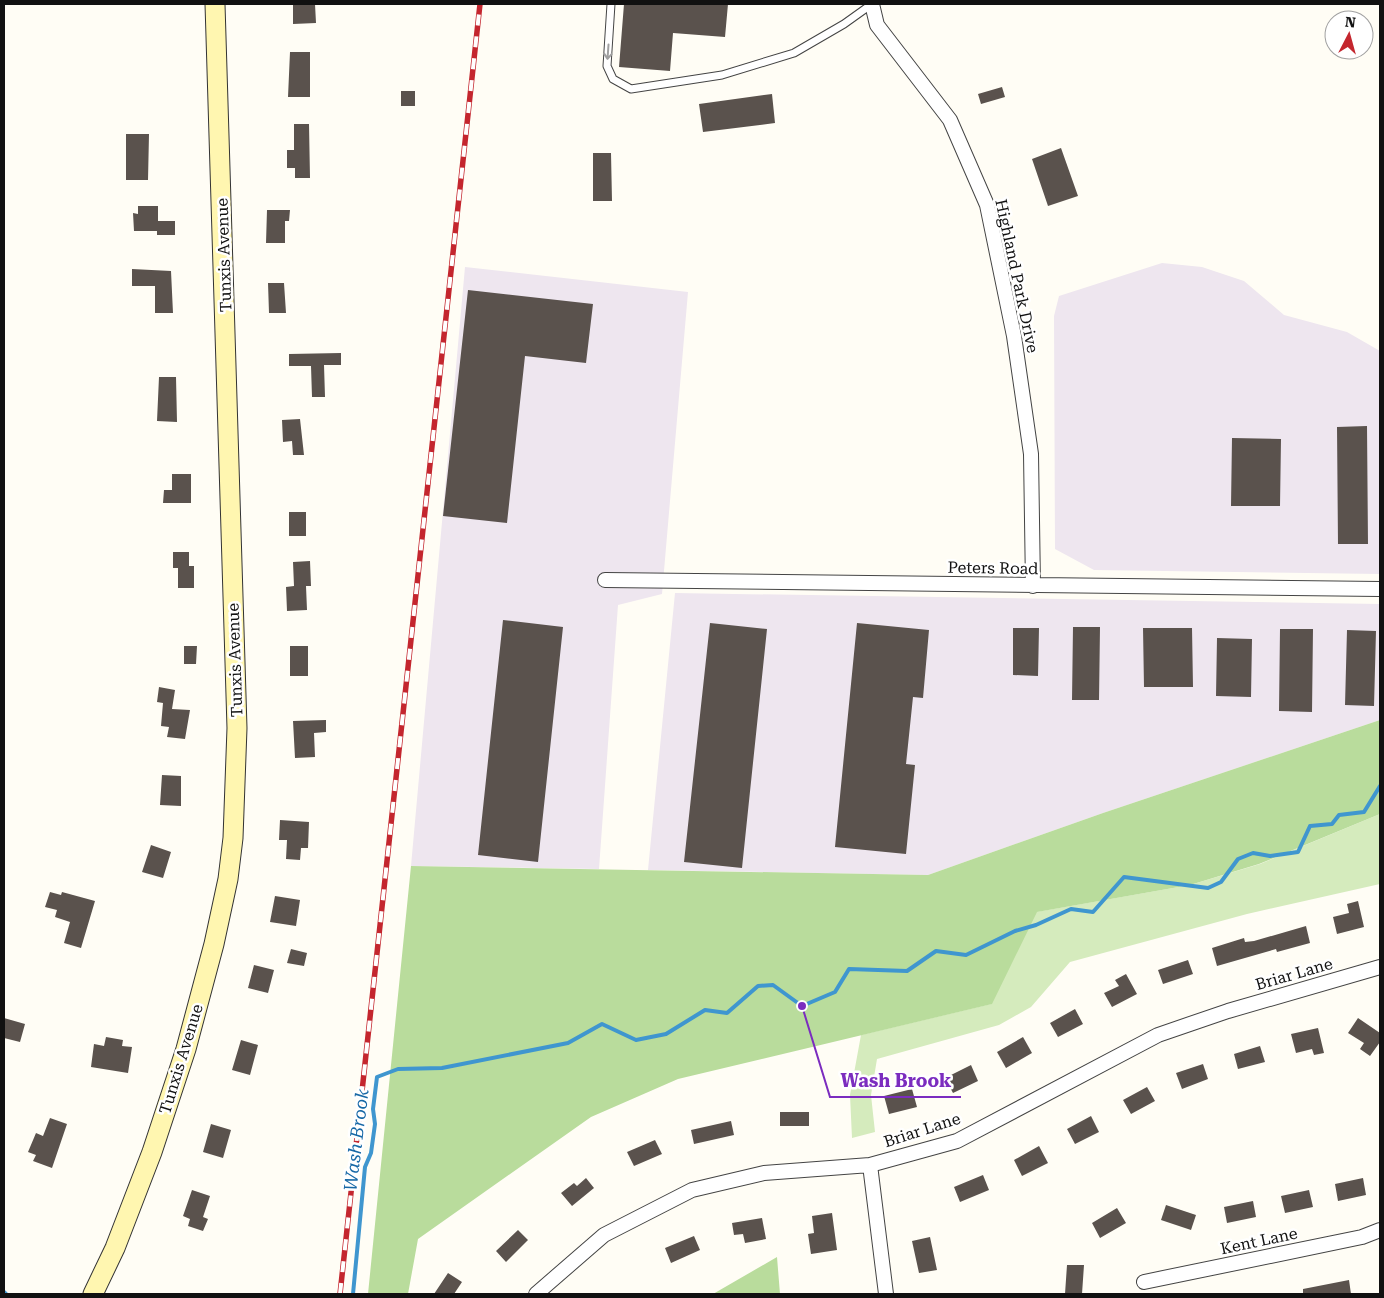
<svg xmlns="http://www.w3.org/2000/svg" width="1384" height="1298" viewBox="0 0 1384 1298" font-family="'Roboto Serif',serif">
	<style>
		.industrial { fill: #eee6ef }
		.green { fill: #d5ebbd }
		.forest { fill: #b9dc9c }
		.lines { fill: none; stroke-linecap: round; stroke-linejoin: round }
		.stream { stroke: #3f96cf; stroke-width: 4 }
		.building { fill: #5a524d }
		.lane-casing { stroke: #444; stroke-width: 9 }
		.street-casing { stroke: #444; stroke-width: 16 }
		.secondary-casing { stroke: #333; stroke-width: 21 }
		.lane { stroke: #fff; stroke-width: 7 }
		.street { stroke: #fff; stroke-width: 14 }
		.secondary { stroke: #fff6b0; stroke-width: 19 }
		.rail-casing { stroke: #c4262e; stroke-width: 5.5 }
		.rail { stroke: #fff; stroke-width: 4; stroke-dasharray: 11; stroke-linecap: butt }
		.oneway { stroke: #a0a0a0 }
		.labels { text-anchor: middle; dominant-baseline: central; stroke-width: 5; stroke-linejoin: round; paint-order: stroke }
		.street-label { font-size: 16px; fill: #111; stroke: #fff }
		.water-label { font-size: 18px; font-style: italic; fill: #1768a6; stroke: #fff }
		.leader { fill: none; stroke: #7b2cbf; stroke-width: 2 }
		.callout-dot { fill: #7b2cbf; stroke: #fff; stroke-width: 2 }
		.callout-label { font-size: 18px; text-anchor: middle; font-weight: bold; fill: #7b2cbf; stroke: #fff; stroke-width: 5; stroke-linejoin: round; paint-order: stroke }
	</style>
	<rect width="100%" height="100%" fill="#fffdf5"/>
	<!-- industrial -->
	<path class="industrial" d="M1162 263 1202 267 1244 281 1284 315 1347 332 1380 351V574L1094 570 1055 549 1054 316 1059 296Z
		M465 267 688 292 662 594 618 605 599 869 411 866Z
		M675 593 1380 604V720L1103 813 928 875 648 870Z"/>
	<!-- green -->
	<path class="green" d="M1380 814V884L1247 914 1070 962 1031 1007 999 1025 877 1059 871 1095 875 1132 852 1138 850 1095 861 1035 991 1004 1036 912 1190 885 1260 864Z"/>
	<!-- forest -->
	<path class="forest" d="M1380 720V814L1259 864 1190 885 1037 912 992 1004 678 1079 591 1117 418 1239 408 1294H368L411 866 928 875 1103 813Z
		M777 1257 780 1294H713Z"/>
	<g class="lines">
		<!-- stream -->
		<path class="stream" d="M4 1292 6 1294
			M353 1294 365 1167 371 1153 375 1124 373 1109 377 1077 398 1069 442 1068 568 1043 602 1024 636 1040 666 1034 705 1010 727 1013 758 986 773 985 802 1006 835 992 849 969 907 971 936 951 966 955 1015 931 1036 925 1071 909 1093 912 1124 877 1208 888 1221 882 1238 859 1253 853 1270 856 1298 852 1310 826 1332 824 1339 815 1364 812 1380 786"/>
	</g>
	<!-- building -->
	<path class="building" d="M293 4H315L316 23 293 24Z
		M624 4H728L725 37 673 33 670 71 619 67Z
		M290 52H310V97H288Z
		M1002 87 1005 97 981 104 978 94Z
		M401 91H415V106H401Z
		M772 94 775 123 703 132 699 104Z
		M294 124H309L310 178H295V168H287V150H294Z
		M126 134H149L148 180H126Z
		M1061 148 1078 196 1048 206 1032 159Z
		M593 153H611L612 201H593Z
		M138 206H158V221H175V235H157V231H134L133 213 138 214Z
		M267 210H290L289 221H285V243H266Z
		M132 269 171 271 173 313H155V286H132Z
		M268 283H284L286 313H269Z
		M468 290 593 304 586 363 525 356 507 523 443 516Z
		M341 353V365H324L325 397H312L311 366H289V354Z
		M159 377H176L177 422 157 421Z
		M300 419 304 455H293L292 441 283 442 282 420Z
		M1367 426 1368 544H1338L1337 427Z
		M1232 438 1281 439 1280 506H1231Z
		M172 474H191V503H163L164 490H172Z
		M289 512H306V536H289Z
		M173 552H189V566H194V588H178V568H173Z
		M310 561 311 586H306L307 610 287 611 286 587 294 586 293 562Z
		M503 620 563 627 538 862 478 855Z
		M710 623 767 629 742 868 684 862Z
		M857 623 929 630 923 698 913 697 906 764 915 765 906 854 835 847Z
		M1073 627H1100L1099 700H1072Z
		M1013 628H1039L1038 676 1013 675Z
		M1143 628H1192L1193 687H1144Z
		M1280 629H1313L1312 712 1279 711Z
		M1347 630 1376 631 1374 706 1345 705Z
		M1217 638 1252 639 1251 697 1216 696Z
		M184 646H197L196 664H184Z
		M290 646H308V676H290Z
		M159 687 175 690 172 709 190 710 185 739 167 737 169 727 161 726 163 703 157 702Z
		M326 720V732L314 733 315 757 295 758 293 721Z
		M162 775 181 776V806L160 805Z
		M280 820 309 822 308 848H301L300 860 286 859 287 840H279Z
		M151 845 171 852 163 878 142 872Z
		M50 892 61 895 62 892 95 901 81 948 64 943 70 922 55 917 57 910 45 907Z
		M275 896 300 900 296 926 270 922Z
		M1358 901 1364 927 1337 934 1333 917 1349 913 1347 904Z
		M1306 926 1310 943 1277 952 1276 949 1217 966 1212 948 1244 938 1245 942 1254 941Z
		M291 949 307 953 304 966 287 963Z
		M1188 960 1193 974 1163 984 1158 970Z
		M254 965 274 970 268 993 248 988Z
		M1126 974 1137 994 1112 1007 1104 993 1119 986 1115 980Z
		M1075 1009 1083 1024 1058 1037 1050 1023Z
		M4 1018 25 1024 20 1042 4 1038Z
		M1358 1018 1380 1033V1042L1370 1056 1360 1049 1364 1043 1348 1033Z
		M1318 1028 1324 1053 1314 1055 1312 1049 1296 1053 1291 1034Z
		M106 1037 123 1040 122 1046 132 1047 128 1073 91 1067 94 1044 104 1046Z
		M1023 1037 1032 1053 1006 1068 997 1052Z
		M241 1040 258 1045 250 1075 232 1070Z
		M1260 1046 1265 1062 1238 1069 1234 1054Z
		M1203 1064 1208 1079 1182 1089 1176 1073Z
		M971 1065 978 1081 953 1093 945 1078Z
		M1147 1087 1155 1101 1131 1114 1123 1100Z
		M912 1089 917 1107 889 1114 884 1096Z
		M780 1112H809V1126H780Z
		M1091 1116 1099 1132 1075 1144 1067 1129Z
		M50 1118 67 1124 52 1168 33 1161 36 1155 28 1152 36 1133 43 1136Z
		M731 1121 734 1135 694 1144 691 1130Z
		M211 1124 231 1130 223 1158 203 1152Z
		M655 1140 662 1154 634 1166 627 1152Z
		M1039 1146 1048 1163 1022 1176 1014 1160Z
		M983 1175 989 1190 960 1202 954 1187Z
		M586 1178 594 1188 572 1206 561 1193 574 1183 577 1186Z
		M1363 1178 1366 1195 1338 1201 1335 1184Z
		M192 1190 210 1196 203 1217 208 1219 203 1231 188 1226 190 1219 183 1216Z
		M1309 1190 1313 1207 1285 1213 1281 1196Z
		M1253 1201 1256 1217 1227 1223 1224 1207Z
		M1166 1205 1196 1215 1191 1230 1161 1220Z
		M1117 1208 1126 1223 1100 1238 1092 1223Z
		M832 1213 837 1250 811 1254 808 1234 814 1233 812 1216Z
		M762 1218 766 1239 745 1243 743 1234 734 1235 732 1223Z
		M518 1230 528 1240 506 1262 496 1251Z
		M694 1236 700 1250 671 1263 665 1248Z
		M930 1237 937 1270 919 1273 912 1241Z
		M1067 1265H1084L1082 1294H1065Z
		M448 1273 462 1282 454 1294H434Z
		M1349 1280 1351 1294H1303V1289Z"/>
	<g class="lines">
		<!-- lane casing -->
		<g class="lane-casing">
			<path id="lane" d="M611 4 607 66 613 79 631 89 722 75 794 53 844 24 872 4"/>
		</g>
		<!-- street casing -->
		<g class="street-casing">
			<path id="street" d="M872 4 877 25 950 120 987 205 1014 336 1031 454 1033 586
				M605 580 1380 589
				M870 1165 886 1294
				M1144 1282 1362 1237 1380 1230
				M536 1294 604 1235 692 1190 764 1173 870 1165 957 1141 1158 1035 1228 1011 1380 967"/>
		</g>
		<!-- secondary casing -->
		<g class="secondary-casing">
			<path id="secondary" d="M93 1294 115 1248 152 1152 186 1049 214 944 228 879 233 838 237 728 215 4"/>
		</g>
		<!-- lane -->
		<use href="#lane" class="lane"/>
		<!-- street -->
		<use href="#street" class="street"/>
		<!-- secondary -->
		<use href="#secondary" class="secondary"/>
		<!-- rail casing -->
		<g class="rail-casing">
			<path id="rail" d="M340 1294 480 4"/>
		</g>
		<!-- rail -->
		<use href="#rail" class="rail"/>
	</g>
	<!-- one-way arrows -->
	<defs><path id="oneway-shaft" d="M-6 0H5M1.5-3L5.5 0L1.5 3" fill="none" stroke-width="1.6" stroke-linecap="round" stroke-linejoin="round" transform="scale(1.25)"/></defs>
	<use class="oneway" href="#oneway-shaft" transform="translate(608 52) rotate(94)"/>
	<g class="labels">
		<!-- street labels -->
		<g class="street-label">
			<text transform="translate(224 255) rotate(-92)">Tunxis Avenue</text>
			<text transform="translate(1017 276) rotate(78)">Highland Park Drive</text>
			<text transform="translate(993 568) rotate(1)">Peters Road</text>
			<text transform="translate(235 660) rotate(-92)">Tunxis Avenue</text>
			<text transform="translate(1294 974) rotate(-16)">Briar Lane</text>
			<text transform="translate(181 1059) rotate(-73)">Tunxis Avenue</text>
			<text transform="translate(922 1130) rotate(-18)">Briar Lane</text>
			<text transform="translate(1259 1241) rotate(-12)">Kent Lane</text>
		</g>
		<!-- water labels -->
		<g class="water-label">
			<text transform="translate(356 1140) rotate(-83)">Wash Brook</text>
		</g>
	</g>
	<!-- callouts -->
	<path class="leader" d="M802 1006L830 1097H961"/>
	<circle class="callout-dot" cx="802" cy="1006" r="5"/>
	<g class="callout-label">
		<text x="896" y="1087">Wash Brook</text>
	</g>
	<!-- border -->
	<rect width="1384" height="1298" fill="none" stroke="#111111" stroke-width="10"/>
	<!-- north arrow -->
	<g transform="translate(1349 35) rotate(6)"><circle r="24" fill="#ffffff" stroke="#a0a0a0"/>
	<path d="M0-4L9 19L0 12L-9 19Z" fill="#c4262e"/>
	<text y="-8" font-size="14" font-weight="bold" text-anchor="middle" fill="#111111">N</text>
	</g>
</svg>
